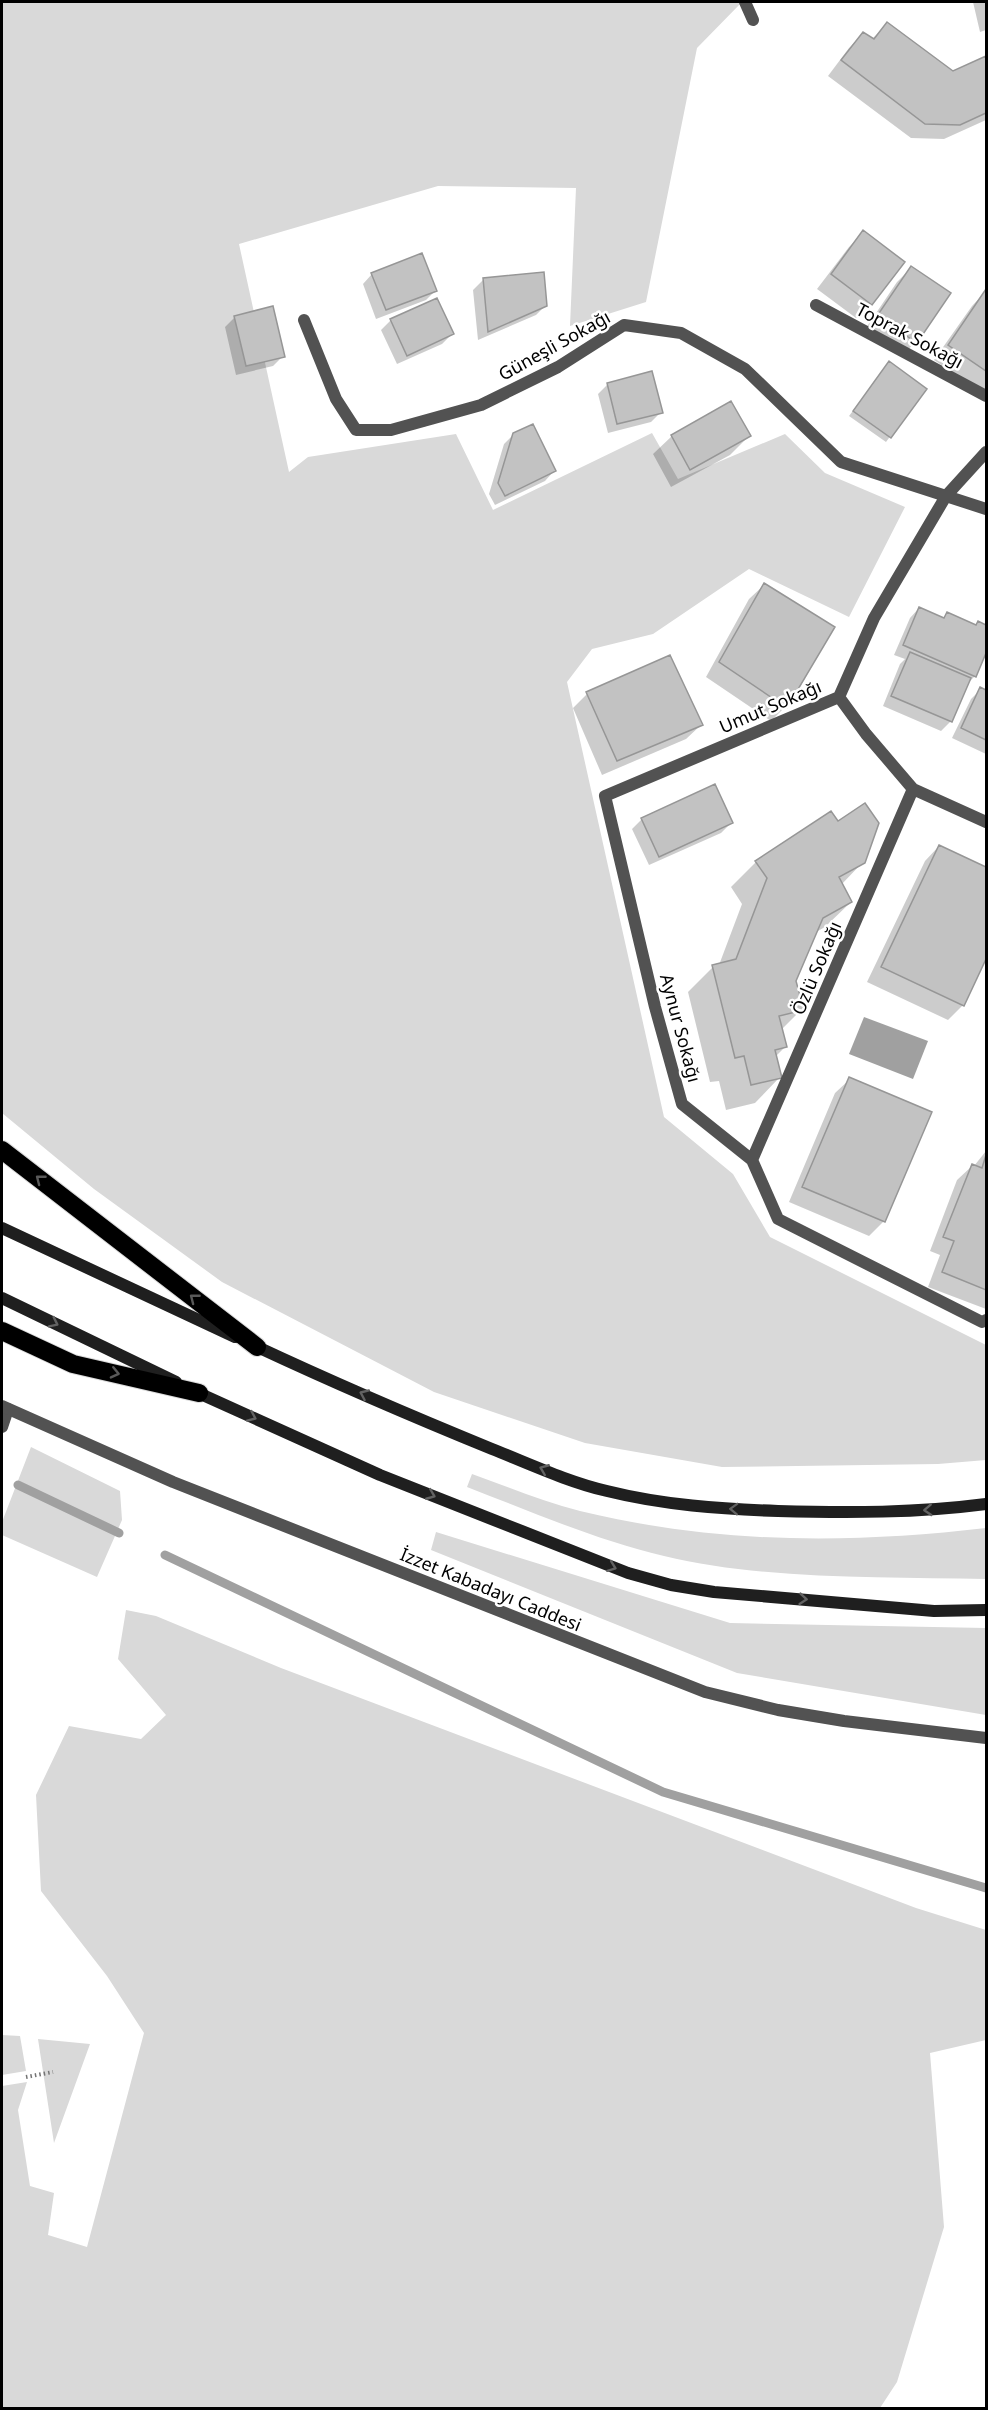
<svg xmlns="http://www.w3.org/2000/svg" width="988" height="2410" viewBox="0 0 988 2410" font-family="'Noto Sans',sans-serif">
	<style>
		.green { fill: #d9d9d9 }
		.water { fill: #a0a0a0 }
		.shadow { fill: #0003 }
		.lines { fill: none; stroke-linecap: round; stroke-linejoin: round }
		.stream { stroke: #a0a0a0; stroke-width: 9 }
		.building { fill: #c2c2c2; stroke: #969696; stroke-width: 1.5 }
		.motorway-casing { stroke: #dbdbdb; stroke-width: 20 }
		.path { stroke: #747474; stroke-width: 4; stroke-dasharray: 1.5 3; stroke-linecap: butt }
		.service { stroke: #525252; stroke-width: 12 }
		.minor { stroke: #525252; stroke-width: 12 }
		.tertiary { stroke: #525252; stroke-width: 12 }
		.secondary { stroke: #1f1f1f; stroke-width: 12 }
		.motorway { stroke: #000; stroke-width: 18 }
		.oneway { stroke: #595959 }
		.oneway2 { stroke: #626262 }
		.labels { text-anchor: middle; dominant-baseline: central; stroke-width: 5; stroke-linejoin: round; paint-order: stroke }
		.street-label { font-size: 18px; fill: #000; stroke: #fff }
	</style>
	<rect width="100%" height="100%" fill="#fff"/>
	<!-- green -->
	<path class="green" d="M2 2H742L697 48 646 302 570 326 576 188 438 186 239 244 289 472 308 457 456 434 493 510 652 433 678 479 785 434 825 473 905 507 849 617 749 569 653 634 592 649 567 682 664 1117 733 1174 770 1237 986 1345V1460L938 1464 722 1467 585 1443 434 1392 222 1282 94 1189 2 1113Z
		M31 1447 120 1491 122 1520 97 1577 2 1535V1522Z
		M472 1474C508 1487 544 1502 580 1511 715 1544 849 1544 986 1528V1579C884 1577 763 1580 664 1556 596 1540 532 1512 467 1487Z
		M436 1532 730 1623 986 1628V1715L737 1673 431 1550Z
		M126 1610 156 1616 281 1668 916 1908 986 1930V2040L930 2053 944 2227 897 2382 880 2408H2V2086L27 2082 18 2110 30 2186 54 2193 48 2235 87 2247 144 2033 107 1976 41 1891 36 1795 69 1726 141 1739 166 1715 118 1659Z
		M2 2035 20 2036 26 2071 2 2075Z
		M38 2039 90 2044 54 2143Z"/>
	<!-- water -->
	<path class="water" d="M864 1017 928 1041 913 1079 849 1054Z"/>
	<!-- shadow -->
	<path class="shadow" d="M973 2H986V30L980 32Z
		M887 24 952 73 986 58V120L944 139 911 138 828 76 849 48 864 33 872 39Z
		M864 232 871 304 856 318 817 289 849 247Z
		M911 268 916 342 901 356 864 331 897 282Z
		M372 274 435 291 426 300 376 319 363 284Z
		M483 280 546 305 536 315 478 340 473 290Z
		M986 291V395L934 360 972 306Z
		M235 317 283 356 273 366 236 375 225 327Z
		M391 320 452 334 442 344 397 364 381 330Z
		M889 363 925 389 886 442 849 416Z
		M651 373 661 412 651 422 608 433 598 394 607 385Z
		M514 434 554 471 545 481 495 505 489 494 504 444Z
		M672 436H749L730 455 671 487 653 454Z
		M764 585 785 707 771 721 706 677 749 599Z
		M919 608 942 619 947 614 975 626 978 623 986 627V649L975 676 966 685 951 721 941 731 883 706 900 664 905 659 894 655 910 618Z
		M981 689 986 692V754L952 738 971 699Z
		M587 694 701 725 686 739 602 775 573 708Z
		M642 819 731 823 721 833 649 865 632 829Z
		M939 846 986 869V955L963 1005 948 1020 867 982 925 861Z
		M756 862H863L841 885 851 902 825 927 816 932 795 980 802 1009 781 1030 785 1047 775 1057 780 1077 755 1103 726 1110 719 1081 710 1082 688 992 713 967 719 965 742 904 731 887Z
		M850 1079 884 1221 869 1236 789 1202 835 1093Z
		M986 1151V1309L928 1287 940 1255 930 1251 957 1180 972 1166H974Z"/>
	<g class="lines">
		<!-- stream -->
		<path class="stream" d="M18 1485 119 1533
			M165 1555 663 1792 986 1888"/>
	</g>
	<!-- building -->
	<path class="building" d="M887 22 953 71 986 56V113L960 125 925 124 841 60 863 32 874 39Z
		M863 230 905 262 872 305 831 274Z
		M422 253 437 291 386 310 371 273Z
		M911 266 951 293 917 343 877 316Z
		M544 272 547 306 488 332 483 278Z
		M986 289V371L948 345Z
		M437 298 454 334 407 356 390 319Z
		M273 306 285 357 246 366 234 316Z
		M889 361 927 389 891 438 853 411Z
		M652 371 663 413 617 424 607 383Z
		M731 401 751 436 690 470 671 435Z
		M533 424 556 471 505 496 498 483 513 433Z
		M764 583 835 627 787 708 719 662Z
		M919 607 944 618 947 612 976 625 978 621 986 625V653L976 677 903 645Z
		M910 652 971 678 952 722 891 696Z
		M670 655 703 725 617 761 586 692Z
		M980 687 986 690V740L961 728Z
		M715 784 733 823 659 857 641 818Z
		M865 803 879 823 865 863 839 877 852 902 823 918 796 981 804 1010 779 1016 787 1047 775 1050 782 1078 751 1085 744 1056 735 1058 712 965 736 959 767 878 755 861 831 811 838 821Z
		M939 845 986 867V959L964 1006 881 967Z
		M849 1077 932 1112 885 1222 802 1187Z
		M986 1155V1290L942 1272 954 1241 943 1237 972 1164 982 1168Z"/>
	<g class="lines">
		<!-- motorway casing -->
		<g class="motorway-casing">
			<path id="motorway" d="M2 1150 257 1347
				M2 1331 73 1364 199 1393"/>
		</g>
		<!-- path -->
		<path class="path" d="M26 2077 53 2072"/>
		<!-- service -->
		<path class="service" d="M745 2 753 20"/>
		<!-- minor -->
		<path class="minor" d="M816 305 986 396
			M304 320 336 399 356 430H391L481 405 558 367 624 325 681 333 745 369 841 462 986 509
			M986 452 946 496 874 618 839 697 605 796 655 1007 682 1104 752 1160 778 1219 982 1322 986 1320
			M839 697 866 734 913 789 986 822
			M752 1160 913 789
			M2 1427 8 1409"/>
		<!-- tertiary -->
		<path class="tertiary" d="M2 1406 173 1482 705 1692 778 1710 844 1721 986 1738"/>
		<!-- secondary -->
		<path class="secondary" d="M2 1228 235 1337
			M2 1298 176 1382
			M251 1344C330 1381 411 1416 492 1449 530 1464 568 1482 607 1491 663 1505 721 1509 778 1511 848 1513 917 1513 986 1504
			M194 1391 380 1475 628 1573 671 1585 714 1592 934 1611 986 1610"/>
		<!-- motorway -->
		<use href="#motorway" class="motorway"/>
	</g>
	<!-- one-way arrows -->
	<defs><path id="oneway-chevron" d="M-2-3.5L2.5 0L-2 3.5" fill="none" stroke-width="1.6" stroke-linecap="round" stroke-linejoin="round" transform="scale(1.5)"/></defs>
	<g class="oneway">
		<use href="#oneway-chevron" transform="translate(40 1179) rotate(-142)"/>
		<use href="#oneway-chevron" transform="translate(194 1298) rotate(-142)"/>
		<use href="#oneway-chevron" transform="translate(115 1373) rotate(13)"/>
	</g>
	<g class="oneway2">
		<use href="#oneway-chevron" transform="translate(54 1323) rotate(26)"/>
		<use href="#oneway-chevron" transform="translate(364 1394) rotate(-156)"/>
		<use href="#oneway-chevron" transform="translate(252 1417) rotate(24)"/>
		<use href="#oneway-chevron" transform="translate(544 1469) rotate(-158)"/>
		<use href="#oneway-chevron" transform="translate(431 1495) rotate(22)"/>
		<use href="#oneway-chevron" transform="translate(734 1509) rotate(-178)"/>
		<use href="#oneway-chevron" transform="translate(928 1510) rotate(177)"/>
		<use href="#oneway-chevron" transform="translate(612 1567) rotate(21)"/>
		<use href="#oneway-chevron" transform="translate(803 1599) rotate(5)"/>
	</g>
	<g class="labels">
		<!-- street labels -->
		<g class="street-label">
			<text transform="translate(910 335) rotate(28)">Toprak Sokağı</text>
			<text transform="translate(554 345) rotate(-29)">Güneşli Sokağı</text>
			<text transform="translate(770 706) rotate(-23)">Umut Sokağı</text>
			<text transform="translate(816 968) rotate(-67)">Özlü Sokağı</text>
			<text transform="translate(681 1028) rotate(75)">Aynur Sokağı</text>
			<text transform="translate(491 1589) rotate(22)">İzzet Kabadayı Caddesi</text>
		</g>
	</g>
	<!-- border -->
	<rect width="988" height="2410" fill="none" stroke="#000000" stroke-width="6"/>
</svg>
